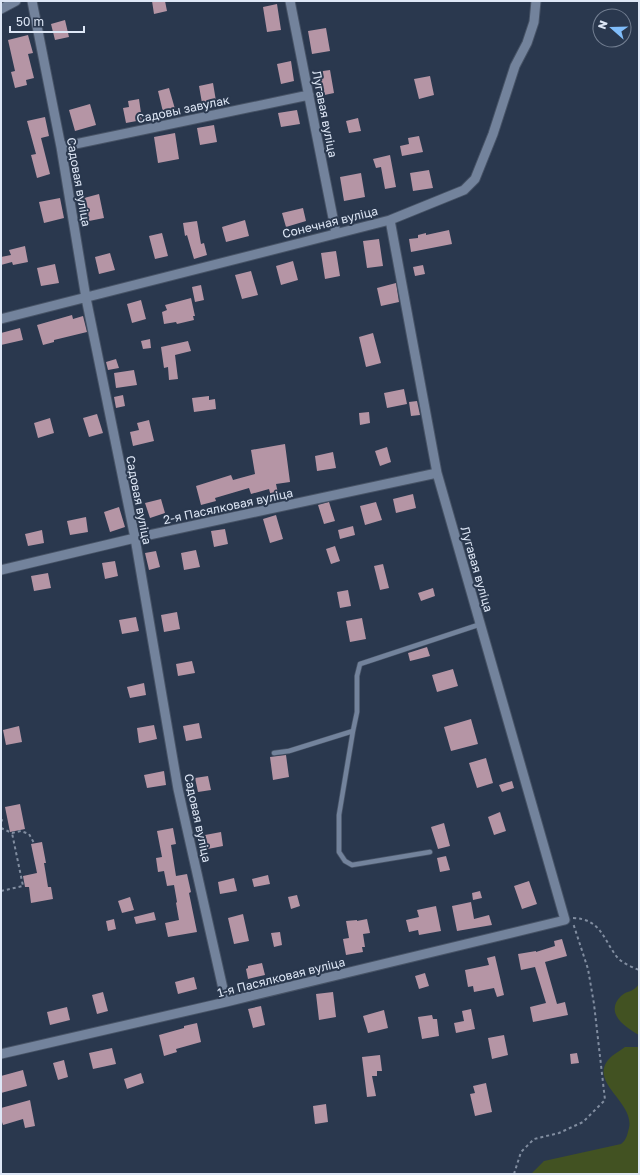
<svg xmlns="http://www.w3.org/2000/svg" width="640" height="1175" viewBox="0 0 640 1175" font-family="'Golos Text',sans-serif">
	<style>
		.green { fill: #425222 }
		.building { fill: #b595a5 }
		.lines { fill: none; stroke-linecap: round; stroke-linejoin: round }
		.lane-casing { stroke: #475366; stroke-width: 6 }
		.street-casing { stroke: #475366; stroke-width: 11 }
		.path { stroke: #818da0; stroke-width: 2; stroke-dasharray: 3 3; stroke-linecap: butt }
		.lane { stroke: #73839c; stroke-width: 4.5 }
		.street { stroke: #73839c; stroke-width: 9 }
		.labels { text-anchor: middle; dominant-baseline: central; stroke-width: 4; stroke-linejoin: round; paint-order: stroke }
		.street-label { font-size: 12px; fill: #dee7f6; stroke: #2a384e }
	</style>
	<rect width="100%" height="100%" fill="#2a384e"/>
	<!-- green -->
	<path class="green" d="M639 984V1035C625 1027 604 1013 621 996 627 990 633 993 639 984Z
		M625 1047H639V1174H531L544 1161 621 1144C627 1139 627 1135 629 1128 635 1101 584 1081 612 1056 616 1053 621 1050 625 1047Z"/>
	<!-- building -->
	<path class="building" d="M152 1H165L167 11 154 14Z
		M277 4 281 30 267 32 263 7Z
		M65 20 69 37 55 40 51 24Z
		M326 28 330 51 312 54 308 31Z
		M28 35 33 53 28 54 34 78 26 80 27 85 15 88 11 72 15 71 8 40Z
		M291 61 294 81 281 84 277 64Z
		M330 70 334 93 320 96 316 72Z
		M430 76 434 95 419 99 414 79Z
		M213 83 216 101 202 103 199 86Z
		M169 88 175 109 163 112 158 91Z
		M139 99 142 120 126 123 123 108 129 107 128 101Z
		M90 104 96 125 75 131 69 110Z
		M297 110 300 124 281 127 278 113Z
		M45 117 49 136 41 138 50 174 37 178 31 155 36 154 27 121Z
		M358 118 361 131 349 133 346 121Z
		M214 125 217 142 200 145 197 128Z
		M175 133 179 159 158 163 154 137Z
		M419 136 423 152 402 156 400 146 409 144 408 138Z
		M390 155 396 187 385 189 381 167 376 168 373 159Z
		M429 170 433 188 413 191 410 173Z
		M361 173 365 197 344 201 340 177Z
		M99 194 104 218 89 221 84 198Z
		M60 198 64 218 44 223 39 202Z
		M303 208 306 221 286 227 282 213Z
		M245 220 249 236 226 242 222 227Z
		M197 221 201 244 204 243 207 255 194 259 187 235 185 236 183 223Z
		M449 230 452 244 411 252 409 239 418 238V235L426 233V235Z
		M162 233 168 256 155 259 149 236Z
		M379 239 383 266 367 268 363 241Z
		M25 246 28 262 13 265 12 262 1 265V257L11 255 9 250Z
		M336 251 340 276 325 279 321 253Z
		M110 253 115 270 99 274 95 257Z
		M293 261 298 280 281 285 276 266Z
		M55 264 59 283 41 286 37 268Z
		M423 265 425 274 415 276 413 267Z
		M251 271 258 295 242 299 235 275Z
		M396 283 399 302 381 306 377 288Z
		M201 285 204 300 195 302 192 287Z
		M191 298 195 316H193L194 320 177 324 176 322 164 324 162 312 167 310 165 305Z
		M141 300 146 319 132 323 127 304Z
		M72 315 73 319 83 316 87 332 54 340V342L43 345 37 325Z
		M20 328 23 340 1 345V333Z
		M373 333 381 363 366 367 359 337Z
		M150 339 151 348 143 349 141 341Z
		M188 341 191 351 175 355 178 379 169 380 168 367 164 368 161 347Z
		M116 359 119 368 108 370 106 362Z
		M134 370 137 385 116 388 114 373Z
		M404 389 407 404 387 408 384 393Z
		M123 395 125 406 116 408 114 397Z
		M209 396V400L215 399 216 409 194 412 192 398Z
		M417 401 420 415 411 416 409 402Z
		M369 412 370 423 360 425 359 413Z
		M97 414 103 433 89 437 83 418Z
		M50 418 54 433 38 438 34 423Z
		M149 420 154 441 133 446 130 432 139 430 137 423Z
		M285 444 290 482 276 484 279 498 272 500 269 489 251 494 249 488 215 498 216 501 201 505 196 486 231 475 233 480 255 474 251 450Z
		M387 447 391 462 380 466 375 451Z
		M333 452 336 468 317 471 315 456Z
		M413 494 416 508 396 513 393 499Z
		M161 499 165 513 150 518 145 503Z
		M329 502 335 521 324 524 318 505Z
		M376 502 382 520 365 525 360 506Z
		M119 507 125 527 110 532 104 512Z
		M276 515 283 539 270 543 263 519Z
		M86 517 88 532 70 535 67 521Z
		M353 526 355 535 340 539 338 530Z
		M225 529 228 544 214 547 211 531Z
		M42 530 44 543 28 546 25 534Z
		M335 546 340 561 331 564 326 549Z
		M196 550 200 567 184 570 181 553Z
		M156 551 160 567 149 570 145 553Z
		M115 561 118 576 105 579 102 563Z
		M383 564 389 588 380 590 374 566Z
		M48 573 51 588 34 591 31 576Z
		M433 588 435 596 421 601 418 593Z
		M348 590 351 606 340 608 337 592Z
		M177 612 180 629 164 632 161 615Z
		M136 617 139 631 122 634 119 620Z
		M362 618 366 639 350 642 346 621Z
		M427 647 430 656 410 661 408 653Z
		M192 661 195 673 178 676 176 664Z
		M453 669 458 686 437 692 432 675Z
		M144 683 146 695 130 698 127 687Z
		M471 719 478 744 451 751 444 727Z
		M199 723 202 738 186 741 183 726Z
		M154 725 157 739 139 743 137 728Z
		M19 726 22 742 6 745 3 730Z
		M286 755 289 777 273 780 270 757Z
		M486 758 493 783 477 788 469 763Z
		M164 771 166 785 147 788 144 775Z
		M208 776 211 790 198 792 195 778Z
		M512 781 514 788 502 792 499 785Z
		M20 804 25 829 10 832 5 807Z
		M500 812 506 831 494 835 488 817Z
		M444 823 450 846 438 849 431 827Z
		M173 828 176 844 171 845 176 876 187 874 191 892 189 893 197 932 168 937 165 923 179 920 176 903 177 902 174 885 167 886 164 871 158 872 156 858 162 857 157 831Z
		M221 832 223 846 208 849 205 835Z
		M42 842 46 863H44L48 887H51L53 899 31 903 29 887H25L23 876 37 873 31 844Z
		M446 856 450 870 440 872 437 858Z
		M268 875 270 884 254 887 252 879Z
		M234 878 237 891 220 894 218 882Z
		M529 881 537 904 522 909 514 886Z
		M480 891 482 898 473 900 472 893Z
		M297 895 300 906 291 909 288 897Z
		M130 897 134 910 122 913 118 901Z
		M471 902 474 919 489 915 492 925 457 931 452 906Z
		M436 906 441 931 419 935 418 930 409 932 406 920 419 917 417 910Z
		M154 912 156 920 136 924 134 917Z
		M243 914 249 941 234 944 228 918Z
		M114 919 116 929 108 931 106 921Z
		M367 919 370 933 363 934 365 947H362L363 952 346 955 343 939 349 938 346 921 357 920V921Z
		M280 932 282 945 274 947 271 933Z
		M562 939 567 956 545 962 557 1004 565 1002 568 1015 533 1022 530 1007 546 1003 535 967 521 970 518 954 536 951V952L555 946 554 941Z
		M495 956 504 995 497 997 494 988 474 992 473 986 468 987 465 970 489 965 487 958Z
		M262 963 265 975 248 979 246 969 248 968V966Z
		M425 973 429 986 419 989 415 976Z
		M194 977 197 989 178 994 175 982Z
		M103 992 108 1011 97 1014 92 995Z
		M333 992 336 1017 319 1020 316 994Z
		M261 1006 265 1025 253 1028 248 1009Z
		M67 1007 70 1020 50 1025 47 1012Z
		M471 1009 475 1029 456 1033 454 1023 464 1021 462 1011Z
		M384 1010 388 1028 368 1033 363 1016Z
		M432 1015 433 1019H437L439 1036 422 1039 418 1017Z
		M197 1023 201 1042 176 1049 177 1052 164 1056 159 1035 184 1028V1026Z
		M504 1035 508 1055 492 1059 488 1038Z
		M112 1048 116 1064 93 1069 89 1053Z
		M577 1053 579 1063 571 1064 570 1054Z
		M380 1055 382 1071H377V1076H372L376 1096 367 1097 362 1057Z
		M64 1060 68 1077 58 1080 53 1063Z
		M23 1070 27 1086 1 1093V1076Z
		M141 1073 144 1083 127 1089 124 1079Z
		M486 1083 492 1112 475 1116 470 1094 475 1093 473 1086Z
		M30 1100 35 1126 25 1128 23 1119 3 1125 1 1119V1108Z
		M326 1104 328 1122 315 1124 313 1106Z"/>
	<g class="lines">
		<!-- lane casing -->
		<g class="lane-casing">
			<path id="lane" d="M353 731 339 815V852L345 861 352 865 430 852
				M274 753 289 751 353 731 357 712V676L360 664 481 624"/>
		</g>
		<!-- street casing -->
		<g class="street-casing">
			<path id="street" d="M32 1 61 147 86 298 135 538 178 789 226 1002
				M290 1 336 233
				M1 9 16 1
				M61 147 309 95
				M1 319 390 220 464 190 475 179 493 134 515 66 527 43 534 22 536 1
				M1 570 135 538 437 473
				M1 1054 226 1002 565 920 437 473 390 220"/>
		</g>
		<!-- path -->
		<path class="path" d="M1 822 3 818
			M1 828 12 833 21 831 29 834 34 843
			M1 891 23 886 12 833
			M573 918C601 919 603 939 617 957 622 963 632 967 639 970
			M514 1174 521 1152 534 1139 559 1133 583 1122 605 1100 594 1004 588 969 573 923"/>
		<!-- lane -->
		<use href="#lane" class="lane"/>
		<!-- street -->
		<use href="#street" class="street"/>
	</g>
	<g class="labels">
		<!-- street labels -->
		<g class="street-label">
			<text transform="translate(183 109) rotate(-12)">Садовы завулак</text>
			<text transform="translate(325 114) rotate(79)">Лугавая вуліца</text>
			<text transform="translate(79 182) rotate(80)">Садовая вуліца</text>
			<text transform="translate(330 222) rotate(-14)">Сонечная вуліца</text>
			<text transform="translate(139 500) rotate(79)">Садовая вуліца</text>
			<text transform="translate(228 506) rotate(-12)">2-я Пасялковая вуліца</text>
			<text transform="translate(477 569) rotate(74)">Лугавая вуліца</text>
			<text transform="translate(198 818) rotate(78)">Садовая вуліца</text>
			<text transform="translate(281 977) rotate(-14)">1-я Пасялковая вуліца</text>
		</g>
	</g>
	<!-- border -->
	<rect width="640" height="1175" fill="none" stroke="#dee7f6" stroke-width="4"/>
	<!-- north arrow -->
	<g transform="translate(612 28) rotate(290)"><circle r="19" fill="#2a384e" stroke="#727e91"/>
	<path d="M0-3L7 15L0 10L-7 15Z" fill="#80bdfa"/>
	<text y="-6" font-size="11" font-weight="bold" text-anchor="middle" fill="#dee7f6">N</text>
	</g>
	<!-- scale -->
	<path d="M10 26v6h74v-6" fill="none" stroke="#dee7f6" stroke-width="2"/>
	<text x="16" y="26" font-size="12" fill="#dee7f6" stroke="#2a384e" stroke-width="3" paint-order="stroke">50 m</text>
</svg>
